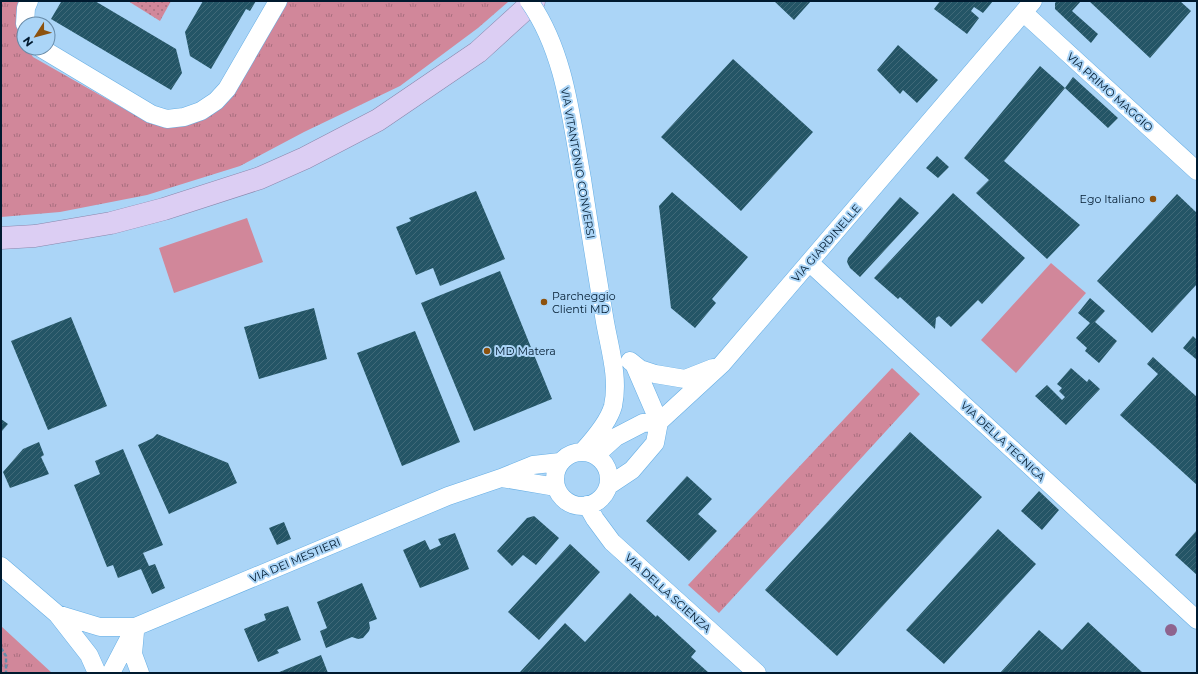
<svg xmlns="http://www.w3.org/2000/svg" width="1198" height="674" viewBox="0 0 1198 674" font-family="Montserrat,sans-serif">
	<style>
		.grass { fill: url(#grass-tufts) }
		.garden { fill: url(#garden-dots) }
		.pitch { fill: #d1879a }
		.building { fill: url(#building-hatch) }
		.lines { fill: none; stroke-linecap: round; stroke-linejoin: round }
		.minor-casing { stroke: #66aee4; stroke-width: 19 }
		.trunk-casing { stroke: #8a87ac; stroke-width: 23 }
		.path { stroke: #688ba8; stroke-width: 2.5; stroke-dasharray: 4 2; stroke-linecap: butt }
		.minor { stroke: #fff; stroke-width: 18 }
		.trunk { stroke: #dccef3; stroke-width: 22 }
		.minor-bridge-casing { stroke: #66aee4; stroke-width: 19; stroke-linecap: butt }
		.minor-bridge { stroke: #fff; stroke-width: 18 }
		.tree { fill: #8e648e }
		.poi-dot { fill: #8d520e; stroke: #abd5f7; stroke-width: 1.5 }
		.labels { text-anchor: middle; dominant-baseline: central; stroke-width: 4; stroke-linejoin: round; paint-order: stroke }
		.street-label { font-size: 11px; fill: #001a2f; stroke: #abd5f7 }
		.poi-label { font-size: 11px; fill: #001a2f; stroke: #abd5f7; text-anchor: start }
	</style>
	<defs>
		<pattern id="grass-tufts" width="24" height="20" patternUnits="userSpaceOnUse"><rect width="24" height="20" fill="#d1879a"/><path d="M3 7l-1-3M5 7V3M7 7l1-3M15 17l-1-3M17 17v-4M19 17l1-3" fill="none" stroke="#a76e7e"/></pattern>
		<pattern id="garden-dots" width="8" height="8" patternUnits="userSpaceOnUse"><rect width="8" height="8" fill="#d1879a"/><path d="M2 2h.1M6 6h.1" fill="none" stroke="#a76e7e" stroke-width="1.8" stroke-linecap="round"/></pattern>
		<pattern id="building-hatch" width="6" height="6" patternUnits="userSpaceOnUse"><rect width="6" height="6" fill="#245566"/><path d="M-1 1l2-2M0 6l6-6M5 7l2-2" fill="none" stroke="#406978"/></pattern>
	</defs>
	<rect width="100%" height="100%" fill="#abd5f7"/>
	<!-- grass -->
	<path class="grass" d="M1 1H18C17 14 17 27 21 39 22 43 24 44 24 48H27L33 57 142 119 202 115 284 1 508 2 478 28 400 86 304 132 240 166 147 195 60 212 1 217Z
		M892 368 920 394 719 613 688 585Z
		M1 626 52 673H1Z"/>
	<!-- garden -->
	<path class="garden" d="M128 1H171L160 21Z"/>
	<!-- pitch -->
	<path class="pitch" d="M247 218 263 262 174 293 159 248Z
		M1051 263 1086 293 1016 373 981 340Z"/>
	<!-- building -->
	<path class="building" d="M63 1H95L176 49 182 73 171 90 51 19 61 2Z
		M203 1H256L250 11 246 9 211 69 190 56 185 32Z
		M774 1H811L794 20Z
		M940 1H993L983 13 974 7 971 11 979 18 967 34 934 9Z
		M1057 1H1081L1072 11 1098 34 1091 43 1055 9V3Z
		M1089 1H1180L1191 11 1150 58Z
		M898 45 938 80 917 103 903 90 900 94 877 70Z
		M733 59 813 132 741 211 661 137Z
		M1040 66 1065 88 1073 77 1118 118 1108 128 1065 88 1004 161 1080 225 1047 259 976 193 989 180 964 158Z
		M937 156 949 167 938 178 926 168Z
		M476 191 505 259 440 286 433 268 416 275 396 227 411 221 409 218Z
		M672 192 748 257 712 299 716 303 695 328 671 308 659 206Z
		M953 193 1025 258 982 304 978 300 951 327 939 316 936 318 935 329 900 297 898 299 874 278Z
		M1177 194 1197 213V284L1152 333 1097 281Z
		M900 197 919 213 860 277 850 268 847 262 848 258Z
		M500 271 552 399 474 431 421 303Z
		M1090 298 1105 311 1095 322 1117 341 1099 363 1085 351 1087 348 1076 338 1090 323 1078 313Z
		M314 308 327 359 259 379 244 327Z
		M71 317 107 406 48 430 11 341Z
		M415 331 460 442 402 466 357 353Z
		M1193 336 1196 339 1197 338V360L1183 348Z
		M1153 357 1197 397V485L1120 415 1158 374 1147 364Z
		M1071 368 1087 382 1089 379 1100 389 1066 425 1035 396 1047 385 1062 400 1065 397 1059 391 1062 388 1057 384Z
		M1 419 8 424 1 432Z
		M910 432 982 497 837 656 765 590Z
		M157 434 228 463 237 483 169 514 138 445 153 438Z
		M39 442 44 455 41 457 49 474 10 488 3 472 23 449Z
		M123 449 163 545 143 553 149 566 155 564 165 588 152 594 141 569 118 578 113 565 107 567 74 485 100 474 95 461Z
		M687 476 712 499 698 514 717 531 689 561 646 521Z
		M1039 491 1059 510 1042 530 1021 511Z
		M534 516 559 538 536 565 523 555 512 566 497 551 527 518Z
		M284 522 291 539 277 545 269 528Z
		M998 529 1036 564 944 664 906 630Z
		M1197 530V575L1175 555Z
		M455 533 469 569 420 588 403 550 425 540 430 550 441 545 438 539Z
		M570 544 600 572 539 640 508 612Z
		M362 583 377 619 369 622 370 628 369 631 363 638 358 639 352 637 326 648 320 631 327 628 317 602Z
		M630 593 656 617 657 615 696 651 691 657 709 673H522L520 672 565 623 585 642Z
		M288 606 301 640 277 650 279 653 258 662 244 629 266 620 264 614Z
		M1088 622 1143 673H1000L1039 630 1062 650Z
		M321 655 328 673H277L294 666Z"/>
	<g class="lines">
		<!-- minor casing -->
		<g class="minor-casing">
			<path id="minor" d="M1024 13 1197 171
				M25 24 26 8 29 1
				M41 48 151 114 167 119 184 117 201 111 216 101 227 89 278 1
				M582 179C589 226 597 274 605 322 610 350 619 378 613 406 609 421 593 440 583 451
				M810 263 1197 620
				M630 361 640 369 655 374 685 379 713 368
				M555 479a27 27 0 1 1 54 0a27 27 0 1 1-54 0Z
				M596 455 616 437 643 423 659 422 722 364 1033 1
				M502 478 556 487
				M608 486 632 470 655 443 659 422 634 364
				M587 505 595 519 612 542 757 673
				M1 566 57 614 89 655 97 673
				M57 614 100 627H135L448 496 501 478 533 465 560 462
				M135 632 133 654 140 673
				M111 673 135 627"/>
		</g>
		<!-- trunk casing -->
		<g class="trunk-casing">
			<path id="trunk" d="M1 238 35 236 111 223 164 209 260 178 305 158 378 120 478 52 534 1"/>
		</g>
		<!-- path -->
		<path class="path" d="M1 648 6 656V673"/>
		<!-- minor -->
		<use href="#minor" class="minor"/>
		<!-- trunk -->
		<use href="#trunk" class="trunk"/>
		<!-- minor-bridge casing -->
		<g class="minor-bridge-casing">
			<path id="minor-bridge" d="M529 1C565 52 571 118 582 179"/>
		</g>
		<!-- minor-bridge -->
		<use href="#minor-bridge" class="minor-bridge"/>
	</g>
	<!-- trees -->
	<circle class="tree" cx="1171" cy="630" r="6"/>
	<!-- markers -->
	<g class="poi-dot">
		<circle cx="1153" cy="199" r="4"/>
		<circle cx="544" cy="302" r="4"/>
		<circle cx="487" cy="351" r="4"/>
	</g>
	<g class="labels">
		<!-- street labels -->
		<g class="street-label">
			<text transform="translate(1110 92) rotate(42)">VIA PRIMO MAGGIO</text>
			<text transform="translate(578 163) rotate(80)">VIA VITANTONIO CONVERSI</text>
			<text transform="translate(826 243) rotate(-49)">VIA GIARDINELLE</text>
			<text transform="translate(1003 441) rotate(43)">VIA DELLA TECNICA</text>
			<text transform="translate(295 560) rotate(-23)">VIA DEI MESTIERI</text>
			<text transform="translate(668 593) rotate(42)">VIA DELLA SCIENZA</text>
		</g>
		<!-- poi labels -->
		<g class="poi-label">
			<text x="1145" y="199" text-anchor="end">Ego Italiano</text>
			<text x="552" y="296">Parcheggio<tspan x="552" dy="13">Clienti MD</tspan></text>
			<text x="495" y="351">MD Matera</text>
		</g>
	</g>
	<!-- border -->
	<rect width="1198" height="674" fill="none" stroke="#001a2f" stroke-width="4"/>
	<!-- north arrow -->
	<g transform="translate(36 36) rotate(234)"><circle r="19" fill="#abd5f7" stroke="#678aa7"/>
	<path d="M0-3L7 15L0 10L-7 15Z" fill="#8d520e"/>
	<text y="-6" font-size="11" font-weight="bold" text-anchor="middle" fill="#001a2f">N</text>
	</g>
</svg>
